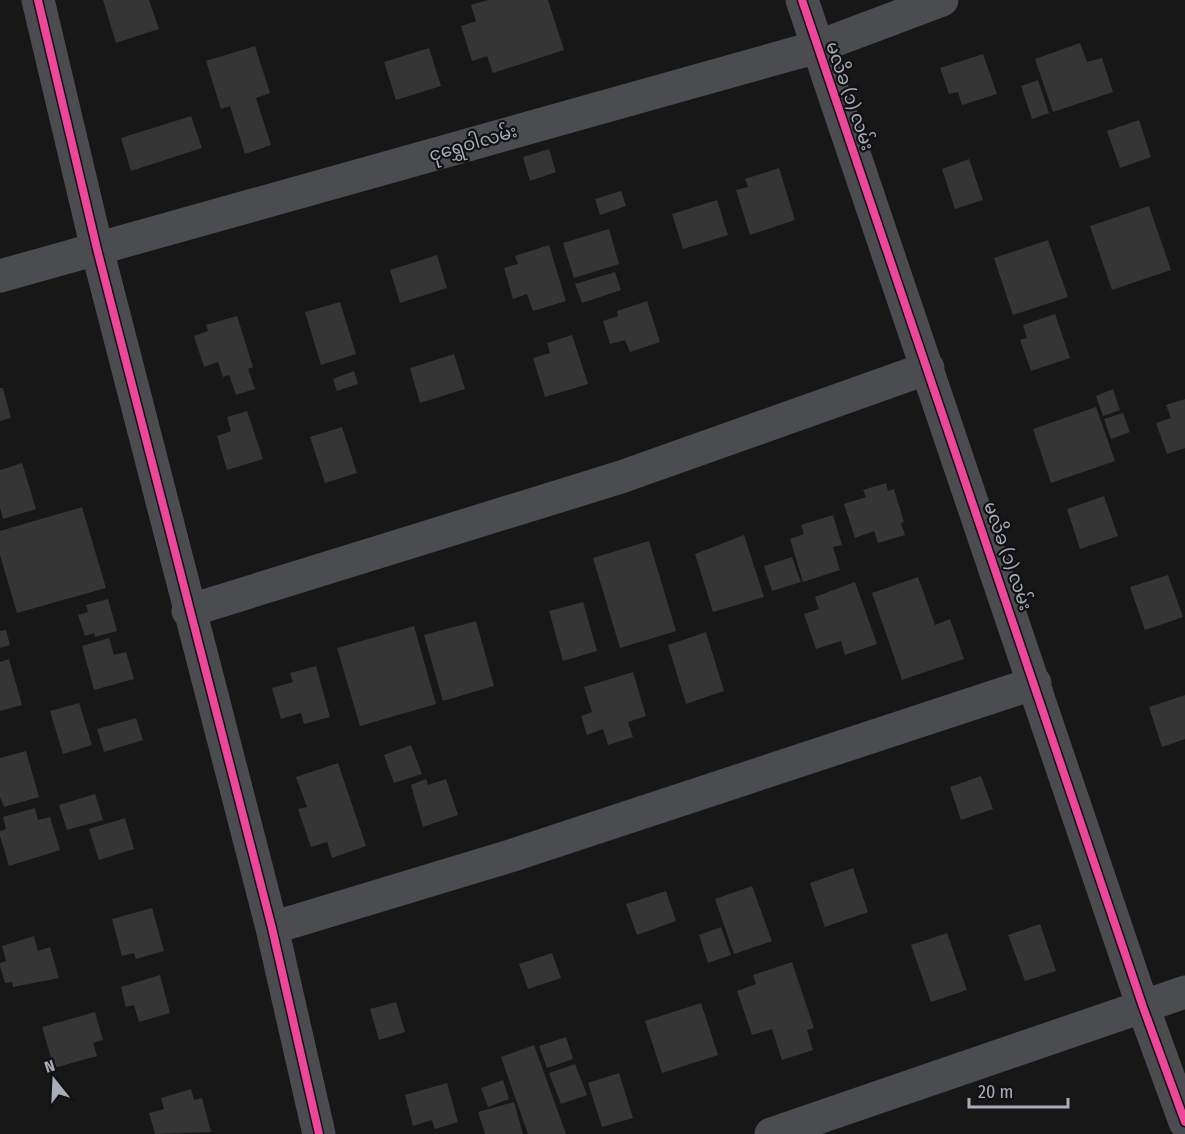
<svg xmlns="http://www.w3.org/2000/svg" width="1185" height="1134" viewBox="0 0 1185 1134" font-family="'Fira Sans Condensed','Noto Sans Myanmar',sans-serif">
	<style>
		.building { fill: #353536 }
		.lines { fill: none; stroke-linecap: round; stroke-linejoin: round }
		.minor { stroke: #4b4c50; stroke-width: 33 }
		.cycleway-casing { stroke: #111113; stroke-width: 11 }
		.cycleway { stroke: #ed469a; stroke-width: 8 }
		.labels { text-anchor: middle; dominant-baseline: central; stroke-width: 4.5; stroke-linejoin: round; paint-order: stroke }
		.street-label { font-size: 18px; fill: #a8adb8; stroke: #111113 }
	</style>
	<rect width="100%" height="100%" fill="#171717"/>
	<!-- building -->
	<path class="building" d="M103 0H149L159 29 116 43Z
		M488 0H548L564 50 493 73 487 56 472 61 461 26 476 21 471 5Z
		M1080 43 1087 62 1102 58 1113 92 1053 112 1035 59Z
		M255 46 270 93 256 98 271 145 245 154 230 106 221 109 206 61Z
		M429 48 441 86 396 100 384 62Z
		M983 54 997 94 962 105 958 92 949 94 940 68Z
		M1038 80 1049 113 1032 119 1021 86Z
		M191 116 202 148 131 171 121 138Z
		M1139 120 1151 157 1120 168 1107 131Z
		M549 149 556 172 530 181 523 157Z
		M969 159 983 200 955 209 942 169Z
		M779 168 795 220 750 235 736 190 748 187 745 179Z
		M621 191 626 206 600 215 595 199Z
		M717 200 728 235 683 249 672 214Z
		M1149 206 1171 270 1112 290 1090 226Z
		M609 229 619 264 574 278 563 243Z
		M1048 240 1068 297 1013 315 994 258Z
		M549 245 566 301 533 311 527 294 513 299 504 268 518 264 515 256Z
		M437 255 447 288 400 303 390 270Z
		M615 272 621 290 582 303 575 284Z
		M647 301 660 342 630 352 625 340 610 344 603 321 618 316 617 311Z
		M340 302 356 354 321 365 305 312Z
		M1055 314 1070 358 1031 371 1020 340 1027 338 1023 325Z
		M237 316 253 367 248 369 255 389 236 395 229 375 223 377 218 362 204 367 194 336 208 331 206 325Z
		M572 335 588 384 545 397 533 358 550 353 547 343Z
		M454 354 465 389 420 403 410 368Z
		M354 371 358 384 337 391 333 379Z
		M0 388H3L11 418 0 421Z
		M1113 389 1120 410 1103 416 1096 396Z
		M1185 399V448L1167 454 1156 423 1171 418 1166 405Z
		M1096 407 1115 461 1051 483 1033 429Z
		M247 411 263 459 227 470 217 436 231 431 227 417Z
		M1123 413 1130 432 1111 439 1104 419Z
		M342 427 357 473 325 483 310 437Z
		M22 463 36 509 3 519 0 508V470Z
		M886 483 888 491 894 489 904 522 901 523 905 535 878 543 874 531 855 538 844 504 866 497 863 490Z
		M1104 496 1118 536 1080 549 1067 509Z
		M82 507 106 588 17 613 0 555V531Z
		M833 515 842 545 833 547 840 570 803 582 790 539 804 534 801 525Z
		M744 535 764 597 713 612 695 554Z
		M649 541 676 631 620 648 593 558Z
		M792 557 801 582 772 591 764 566Z
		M1168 575 1183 617 1145 630 1130 587Z
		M918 577 935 625 950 619 964 659 902 680 872 593Z
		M855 582 877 644 845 655 841 641 816 649 804 614 819 609 815 597Z
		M108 599 117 631 95 637 94 633 85 636 78 615 88 612 86 605Z
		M583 602 597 651 563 661 549 611Z
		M476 621 494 686 443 701 424 635Z
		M414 626 436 704 360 726 337 648Z
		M6 630 10 645 0 648V631Z
		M706 632 724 691 686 704 668 645Z
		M109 638 114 655 126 652 134 679 94 690 82 646Z
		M9 659 22 705 0 711V662Z
		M316 666 330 717 304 724 301 713 281 719 272 688 293 682 290 673Z
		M633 672 646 716 628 722 633 737 608 745 603 729 587 735 581 716 592 712 584 687Z
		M1185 695V739L1162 747 1149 707Z
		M79 703 92 745 63 754 50 711Z
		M136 718 143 740 104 752 97 729Z
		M411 745 422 774 394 783 384 755Z
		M26 751 39 797 4 807 0 797V758Z
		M338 763 366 846 332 858 327 842 311 847 298 809 307 807 296 777Z
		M981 776 993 809 961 820 950 787Z
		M426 779 428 785 446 779 458 815 423 827 411 785Z
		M95 794 103 820 67 830 59 805Z
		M35 808 38 820 50 817 60 850 9 866 0 836V831L6 829 3 817Z
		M125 818 134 849 99 860 89 829Z
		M853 868 868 912 825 927 810 883Z
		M752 886 772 941 734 954 715 899Z
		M666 891 676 921 637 935 626 904Z
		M152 908 164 951 136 959 134 953 122 956 112 919Z
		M1040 924 1056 971 1025 981 1008 935Z
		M721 927 731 955 708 963 699 935Z
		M947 933 967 990 931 1002 911 945Z
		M34 936 38 951 50 947 59 978 13 987 12 982 5 983 0 966V963L6 961 2 946Z
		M552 953 561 978 528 989 519 964Z
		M792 962 814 1028 807 1030 813 1050 782 1060 772 1029 752 1035 737 991 756 984 753 975Z
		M160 975 170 1013 139 1022 134 1005 126 1007 121 987Z
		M396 1002 405 1032 379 1040 370 1009Z
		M701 1003 718 1055 662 1073 645 1021Z
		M95 1012 103 1040 93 1043 97 1056 54 1068 42 1027Z
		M566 1037 573 1059 547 1068 539 1046Z
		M534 1045 566 1134H528L501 1057Z
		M575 1064 587 1095 561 1104 549 1073Z
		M619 1073 633 1118 602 1127 588 1083Z
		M503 1080 509 1099 488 1107 481 1088Z
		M447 1083 458 1122 435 1129 432 1120 413 1126 405 1095Z
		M191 1089 194 1100 202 1098 211 1132 155 1134 149 1113 164 1109 161 1098Z
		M514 1102 523 1134H485L478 1112Z"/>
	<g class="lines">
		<!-- minor -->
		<path class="minor" d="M38 0 97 249 272 928 319 1134
			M802 0 1143 1007 1185 1122
			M0 276 817 47 942 0
			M188 611 621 477 928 368
			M272 928 510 856 1035 683
			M771 1134 1185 992"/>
		<!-- cycleway casing -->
		<g class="cycleway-casing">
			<path id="cycleway" d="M38 0 97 249 272 928 319 1134
				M802 0 1143 1007 1185 1122"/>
		</g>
		<!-- cycleway -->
		<use href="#cycleway" class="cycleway"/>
	</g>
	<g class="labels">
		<!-- street labels -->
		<g class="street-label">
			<text transform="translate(850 96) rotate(71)">မလိခ (၁) လမ်း</text>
			<text transform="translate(473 143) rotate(-16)">ငုရွှေဝါလမ်း</text>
			<text transform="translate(1008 556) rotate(71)">မလိခ (၁) လမ်း</text>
		</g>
	</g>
	<!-- north arrow -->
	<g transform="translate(54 1080) rotate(342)" stroke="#111113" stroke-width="4.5" paint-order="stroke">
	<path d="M0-4.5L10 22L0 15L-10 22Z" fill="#a8adb8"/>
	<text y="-9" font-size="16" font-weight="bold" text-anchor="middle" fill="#a8adb8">N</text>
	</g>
	<!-- scale -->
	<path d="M969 1098v9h99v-9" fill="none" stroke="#a8adb8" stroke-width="3"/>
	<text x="978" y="1098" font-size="18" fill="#a8adb8" stroke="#111113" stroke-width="4.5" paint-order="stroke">20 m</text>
</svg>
